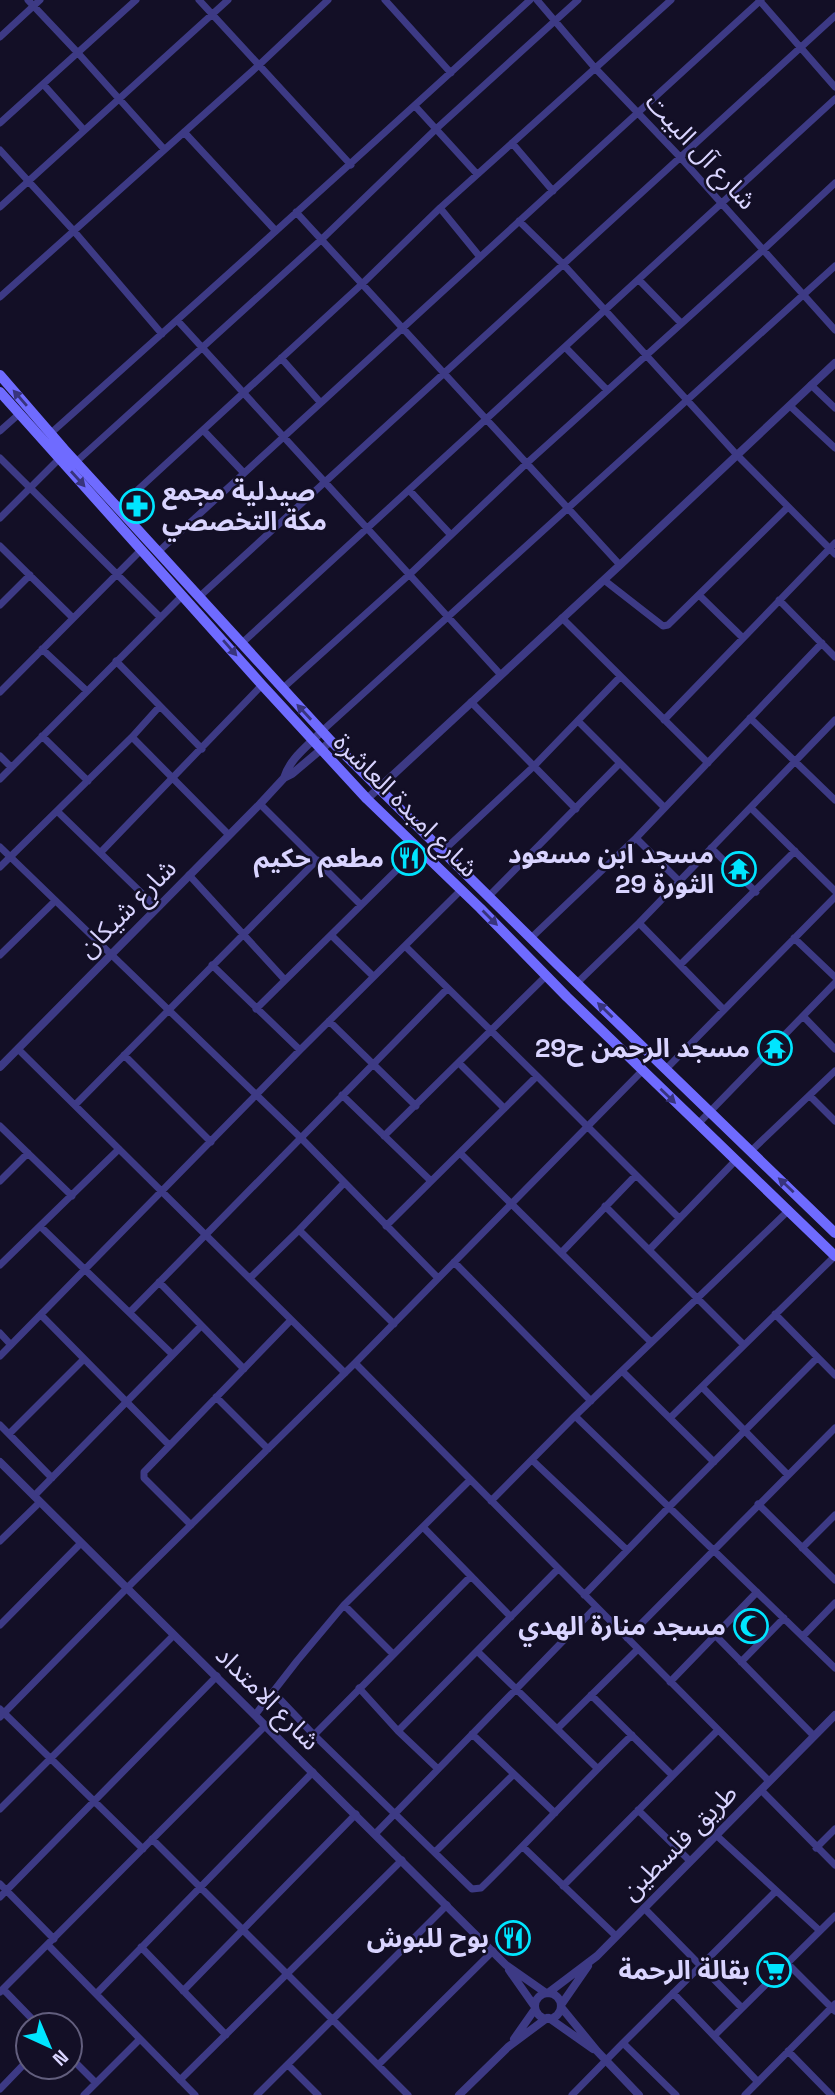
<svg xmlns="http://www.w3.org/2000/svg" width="835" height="2095" viewBox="0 0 835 2095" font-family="'Space Grotesk','Noto Sans Arabic',sans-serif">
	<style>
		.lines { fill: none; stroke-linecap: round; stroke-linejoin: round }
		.minor { stroke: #3d3a85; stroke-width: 7 }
		.tertiary { stroke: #3d3a85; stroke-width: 8 }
		.secondary { stroke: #6f6bff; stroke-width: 10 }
		.oneway { fill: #38347d }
		.labels { text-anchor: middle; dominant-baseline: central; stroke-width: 5; stroke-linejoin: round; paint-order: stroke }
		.street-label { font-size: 26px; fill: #d9d4ff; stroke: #130f26 }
		.poi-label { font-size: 26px; font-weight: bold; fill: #d9d4ff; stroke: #130f26; text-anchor: end }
	</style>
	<rect width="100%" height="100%" fill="#130f26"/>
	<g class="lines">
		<!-- minor -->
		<path class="minor" d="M28 0 78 53 164 149
			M199 0 351 165
			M385 0 451 73
			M537 0 595 68 680 157 835 330
			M759 0 835 87
			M0 37 40 0
			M43 84 84 130
			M415 106 477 174
			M0 123 136 0
			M184 132 275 230
			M512 143 553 191
			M0 150 73 230 162 334
			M0 207 228 0
			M440 208 480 257
			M296 212 620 565
			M519 221 564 265 737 455 835 554
			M639 280 681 323
			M0 297 259 65 328 0
			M177 320 501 675
			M565 347 607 390
			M281 358 320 402
			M811 385 835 408
			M790 406 835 448
			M203 430 243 472
			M0 431 19 414
			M51 433C212 289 372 145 530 0
			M0 458 160 617
			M76 462 322 239 436 129 578 0
			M409 490 451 535
			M118 508 362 284 440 208 671 0
			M0 518 59 459
			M0 546 73 618
			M158 552 761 0
			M604 580 663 626 668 625 788 507
			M699 595 743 638
			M199 597 835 16
			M779 600 835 657
			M0 605 30 575
			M562 618 708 763
			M242 643 835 99
			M42 649 87 691
			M116 661 202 749
			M282 689 410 574 527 463 763 250 835 183
			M0 692 141 550
			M471 702 576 809
			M750 718 835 800
			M664 720 835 543
			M578 721 664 807
			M322 731 835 266
			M42 736 88 781
			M132 737 229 835
			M0 756 11 767
			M0 779 183 595
			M260 804 361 905
			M751 808 835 891
			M57 811 157 908
			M636 838 679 881
			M0 847 301 1138 438 1278
			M711 848 756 892
			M443 851 533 767 620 677
			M101 852 262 685
			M0 867 132 737 159 707
			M189 875 285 980
			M489 896 620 763
			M639 923 724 1010
			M331 935 373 976
			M531 938 636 838 822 643
			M794 938 835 977
			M405 946 537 1076
			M0 955 55 901
			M212 965 300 1050
			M680 965 795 851
			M577 983 639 923 835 720
			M256 1009 418 849
			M803 1016 835 1049
			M329 1021 416 1106
			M18 1049 345 1373
			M124 1055 211 1142
			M459 1063 504 1108
			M667 1068 835 897
			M342 1095 431 1181
			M810 1096 835 1121
			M75 1105 317 860
			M698 1124 835 983
			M0 1126 72 1196
			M384 1136 546 976
			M751 1151 835 1071
			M460 1153 651 1342
			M0 1181 28 1153
			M605 1206 744 1345
			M40 1226 172 1354
			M386 1226 537 1076 679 1218
			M299 1230 394 1324
			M649 1250 736 1160
			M561 1253 636 1175
			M454 1262 591 1401
			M0 1265 119 1149
			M250 1278 299 1230 344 1183
			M159 1282 244 1369
			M130 1312 447 989
			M775 1314 835 1375
			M41 1315 169 1445
			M0 1333 11 1345
			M0 1356 300 1050 461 890
			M355 1363 769 1781
			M622 1371 714 1462
			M702 1387 788 1475
			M216 1397 268 1449
			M575 1416 835 1668
			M670 1418 835 1256
			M0 1425 52 1478
			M9 1434 84 1359
			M532 1460 627 1550
			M34 1496 201 1326
			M491 1501 575 1416 789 1210
			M758 1504 835 1580
			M191 1525 144 1478V1472L291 1320
			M423 1527 511 1617
			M0 1541 40 1502
			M802 1548 835 1515
			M584 1595 669 1507 817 1358
			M344 1605 393 1654
			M0 1625 81 1543
			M716 1636 814 1736
			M803 1636 835 1603
			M627 1638 835 1428
			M477 1651 597 1768
			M741 1662 784 1618
			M670 1682 757 1592
			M359 1688 398 1731 438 1769
			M274 1693 314 1735 472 1889 481 1888C532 1838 580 1785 632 1735
			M591 1695 672 1775
			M0 1709 143 1849
			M255 1715 297 1661 344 1605 470 1480
			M0 1717 127 1588 355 1363 643 1070
			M557 1729 638 1649
			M398 1731 558 1569
			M472 1734 555 1813
			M314 1735 471 1576
			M761 1790 835 1865
			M0 1809 174 1635
			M638 1810 690 1861
			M376 1833 596 1607
			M716 1835 820 1931
			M152 1839 408 2095
			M523 1847 616 1936
			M816 1848 835 1829
			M435 1852 514 1774
			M0 1884 54 1939
			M563 1886 718 1730
			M0 1897 217 1676
			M644 1908 742 2008
			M48 1945 195 2095
			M141 1947 226 2035
			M788 1964 835 2011
			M3 1989 38 2025
			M183 1991 356 1814
			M0 1992 265 1726
			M673 1993 758 2082
			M96 1994 313 1772
			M715 2035 835 1916
			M623 2043 776 1891
			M788 2051 831 2095
			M70 2057 96 2083
			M288 2065 318 2095
			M378 2065 493 1951
			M180 2080 402 1860
			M0 2089 28 2060
			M84 2095 140 2039
			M257 2095 447 1905
			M572 2095 623 2043 676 2095
			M745 2095 835 2004"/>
		<!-- tertiary -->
		<path class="tertiary" d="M284 778C290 758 308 746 322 731
			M367 799 620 565 835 363
			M0 1067 260 804 284 778 292 774 331 741
			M0 1462 506 1965 546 1993
			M509 1970 535 2007
			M548 1993 597 1956 835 1715
			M535 2006a13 13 0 1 1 26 0a13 13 0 1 1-26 0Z
			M561 2005 588 1966
			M561 2007 597 2051 639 2095
			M549 2018 593 2049
			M514 2039 535 2009
			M459 2095 508 2047 547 2018"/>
		<!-- secondary -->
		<path class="secondary" d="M0 375 64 449 331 741 558 965 835 1233
			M0 392 262 685 367 799 480 908 567 997 835 1256"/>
	</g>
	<!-- one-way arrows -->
	<defs><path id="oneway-solid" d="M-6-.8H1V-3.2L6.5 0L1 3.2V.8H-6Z" transform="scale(1.75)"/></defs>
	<g class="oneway">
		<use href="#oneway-solid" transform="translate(20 398) rotate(-131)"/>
		<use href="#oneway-solid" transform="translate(78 479) rotate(48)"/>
		<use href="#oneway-solid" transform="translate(230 648) rotate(49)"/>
		<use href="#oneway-solid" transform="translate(304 712) rotate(-133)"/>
		<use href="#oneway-solid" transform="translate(490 918) rotate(45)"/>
		<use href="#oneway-solid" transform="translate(605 1010) rotate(-136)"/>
		<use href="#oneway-solid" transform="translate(668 1096) rotate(44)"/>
		<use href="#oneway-solid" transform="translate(786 1185) rotate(-137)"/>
	</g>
	<!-- icons -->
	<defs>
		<g id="pharmacy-ring" transform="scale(1.75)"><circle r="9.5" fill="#130f26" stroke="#00e5ff" stroke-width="1.5"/><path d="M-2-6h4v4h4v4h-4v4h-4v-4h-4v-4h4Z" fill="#00e5ff"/></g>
		<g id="restaurant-ring" transform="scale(1.75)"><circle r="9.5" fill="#130f26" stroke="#00e5ff" stroke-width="1.5"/><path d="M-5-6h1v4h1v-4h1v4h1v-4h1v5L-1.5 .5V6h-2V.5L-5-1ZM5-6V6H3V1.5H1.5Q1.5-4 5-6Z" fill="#00e5ff"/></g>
		<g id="temple-ring" transform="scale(1.75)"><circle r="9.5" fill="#130f26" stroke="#00e5ff" stroke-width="1.5"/><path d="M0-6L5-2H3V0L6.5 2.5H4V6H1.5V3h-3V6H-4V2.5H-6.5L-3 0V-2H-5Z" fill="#00e5ff"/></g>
		<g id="mosque-ring" transform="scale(1.75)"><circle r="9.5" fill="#130f26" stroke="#00e5ff" stroke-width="1.5"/><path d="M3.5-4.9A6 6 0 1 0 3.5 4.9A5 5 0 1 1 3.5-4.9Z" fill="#00e5ff"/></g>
		<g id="supermarket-ring" transform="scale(1.75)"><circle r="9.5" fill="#130f26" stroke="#00e5ff" stroke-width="1.5"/><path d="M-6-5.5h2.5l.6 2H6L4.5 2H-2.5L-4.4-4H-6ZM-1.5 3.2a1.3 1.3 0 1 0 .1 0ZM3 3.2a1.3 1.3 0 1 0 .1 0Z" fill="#00e5ff"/></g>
	</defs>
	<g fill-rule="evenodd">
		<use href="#pharmacy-ring" x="137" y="506"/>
		<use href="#restaurant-ring" x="409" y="858"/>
		<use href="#temple-ring" x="739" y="869"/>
		<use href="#temple-ring" x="775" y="1048"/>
		<use href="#mosque-ring" x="751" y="1626"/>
		<use href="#restaurant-ring" x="513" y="1938"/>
		<use href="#supermarket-ring" x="774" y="1970"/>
	</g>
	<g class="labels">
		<!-- street labels -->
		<g class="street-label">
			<text transform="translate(701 151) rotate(47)">شارع آل البيت</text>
			<text transform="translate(406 805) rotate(45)">شارع امبدة العاشرة</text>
			<text transform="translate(127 908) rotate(-45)">شارع شيكان</text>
			<text transform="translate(268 1698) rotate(45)">شارع الامتداد</text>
			<text transform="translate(679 1842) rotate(-45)">طريق فلسطين</text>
		</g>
		<!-- poi labels -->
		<g class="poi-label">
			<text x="162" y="491" text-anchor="start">صيدلية مجمع<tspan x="162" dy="30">مكة التخصصي</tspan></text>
			<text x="714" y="854">مسجد ابن مسعود<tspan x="714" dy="30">الثورة 29</tspan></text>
			<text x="384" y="858">مطعم حكيم</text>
			<text x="750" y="1048">مسجد الرحمن ح29</text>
			<text x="726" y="1626">مسجد منارة الهدي</text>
			<text x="489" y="1938">بوح للبوش</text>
			<text x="750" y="1970">بقالة الرحمة</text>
		</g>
	</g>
	<!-- north arrow -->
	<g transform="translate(49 2046) rotate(136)"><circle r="33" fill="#130f26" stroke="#625e7d" stroke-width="2"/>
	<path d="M0-5L12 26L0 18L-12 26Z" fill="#00e5ff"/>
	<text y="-10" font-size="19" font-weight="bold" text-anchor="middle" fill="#d9d4ff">N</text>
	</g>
</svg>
